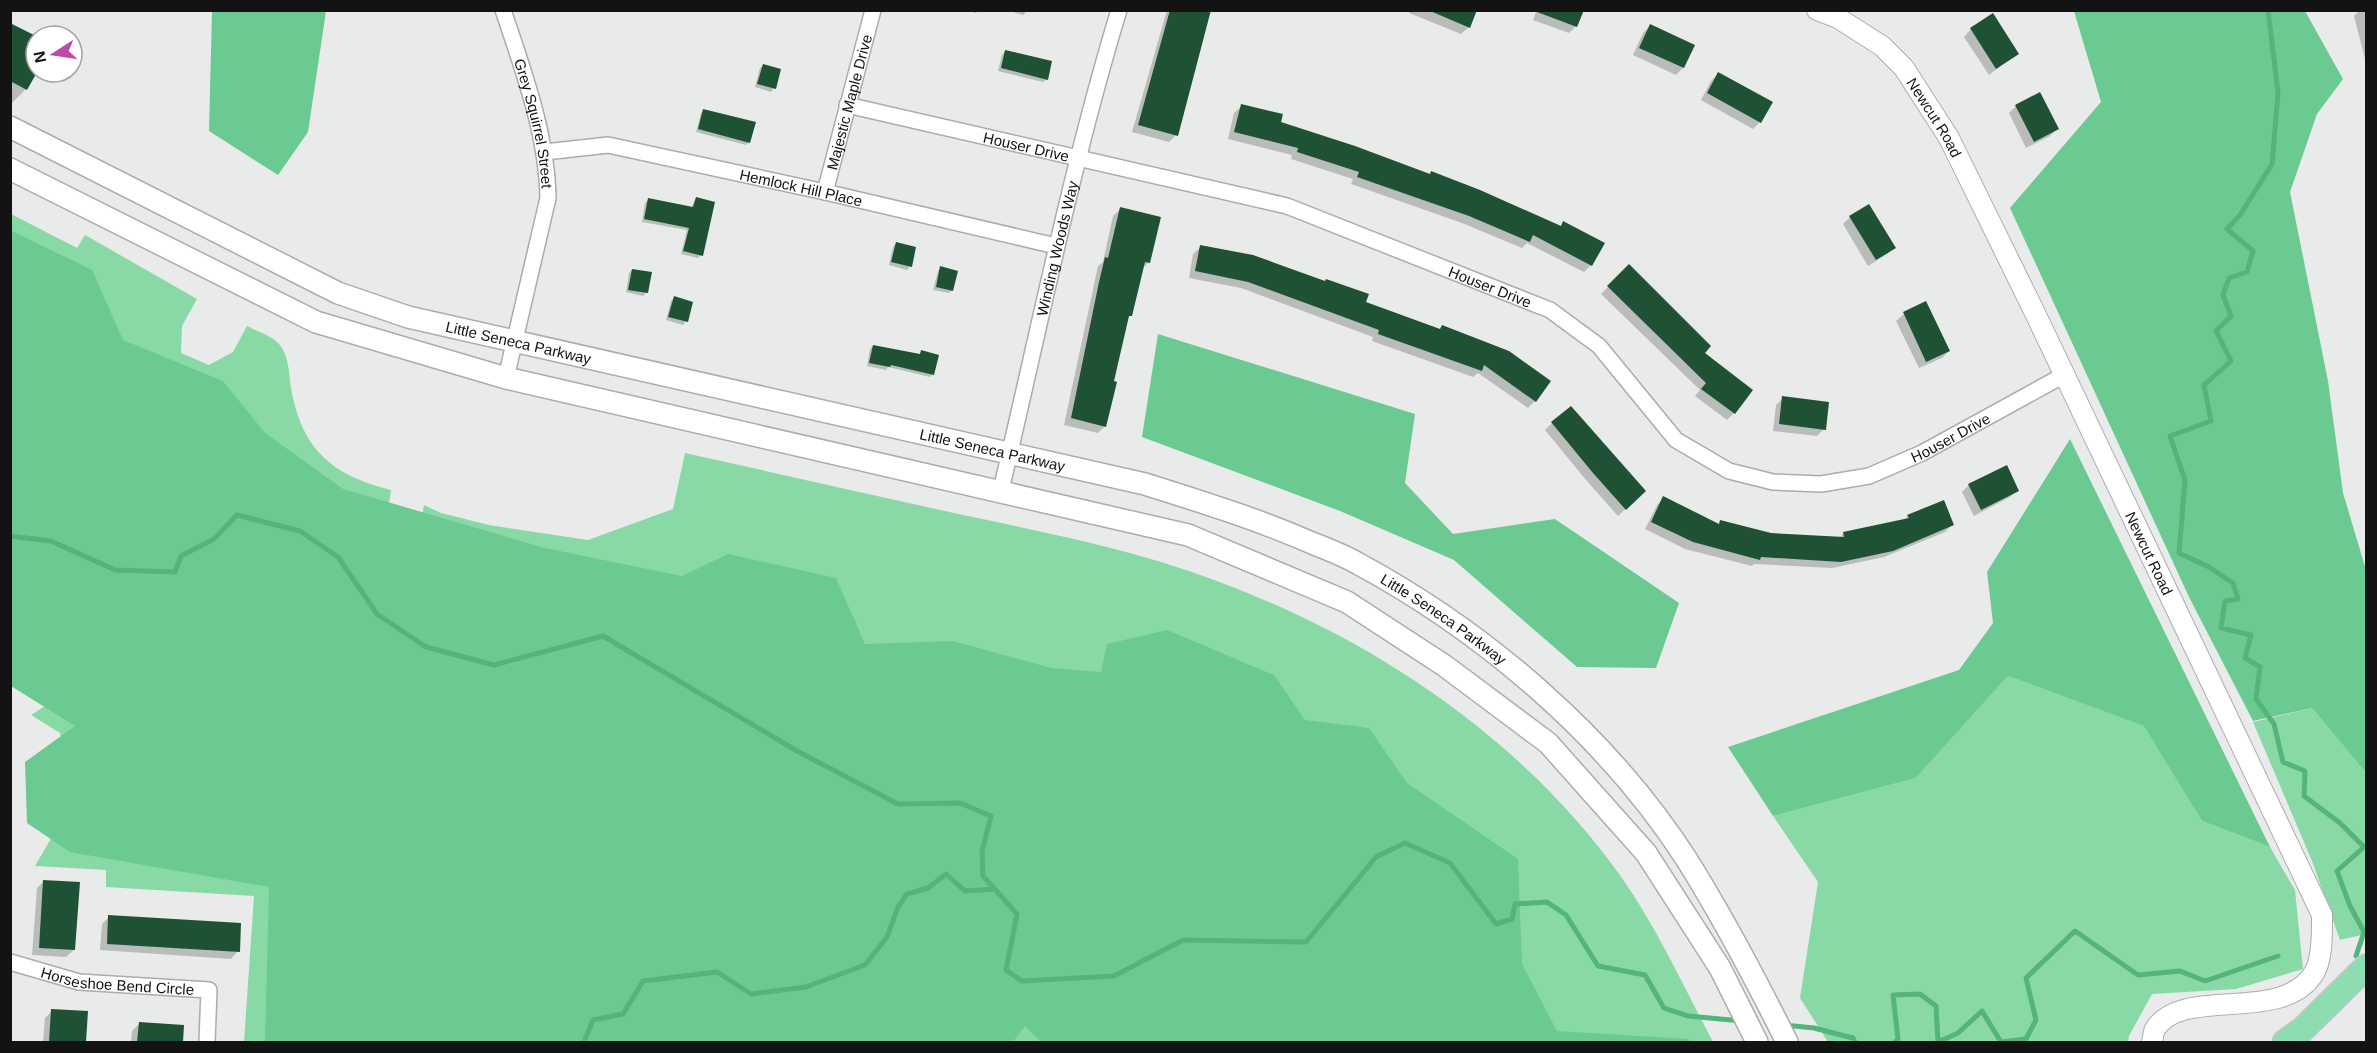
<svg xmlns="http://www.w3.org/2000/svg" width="2377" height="1053" viewBox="0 0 2377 1053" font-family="Helvetica,sans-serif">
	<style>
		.green { fill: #89d9a7 }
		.forest { fill: #6bca91 }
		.shadow { fill: #0003 }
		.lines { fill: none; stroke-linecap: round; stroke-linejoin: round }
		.stream { stroke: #54b47c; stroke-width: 5 }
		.building { fill: #1f5235 }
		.minor-casing { stroke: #aaadab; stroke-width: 18 }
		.tertiary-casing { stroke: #aaadab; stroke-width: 22 }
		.secondary-casing { stroke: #aaadab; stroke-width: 24 }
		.primary-casing { stroke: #c6c6c6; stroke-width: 27 }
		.minor { stroke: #fff; stroke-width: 15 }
		.tertiary { stroke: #fff; stroke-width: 20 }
		.secondary { stroke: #fff; stroke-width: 21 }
		.primary { stroke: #8edcb2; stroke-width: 24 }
		.labels { text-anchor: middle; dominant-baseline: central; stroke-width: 6; stroke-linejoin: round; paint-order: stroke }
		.street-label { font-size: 15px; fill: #121312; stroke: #fff }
	</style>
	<rect width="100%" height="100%" fill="#e8ebe9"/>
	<!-- green -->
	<path class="green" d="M11 214 77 248 85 235 197 299 182 326 181 353 209 365 233 352 247 326C256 331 273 336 279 344 289 355 289 374 291 388 302 450 332 475 391 490L384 539 418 544 424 505 441 513 489 525 588 540 673 509 685 453C775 473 864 493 954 513 1023 528 1093 541 1161 562 1340 617 1512 723 1622 878 1658 930 1684 987 1713 1042H244L254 896 106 887V870L35 866 59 825 65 767 60 733 31 715 67 692 11 677Z
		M2008 676 2145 726 2202 821 2270 847 2295 890 2303 969 2236 989 2152 994 2129 1036 2128 1042H1828L1800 998 1818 882 1773 816 1916 778Z
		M2312 708 2366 773V934L2340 940 2312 861 2253 722Z"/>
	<!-- forest -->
	<path class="forest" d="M212 11H326L308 132 278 175 209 131Z
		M2074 11H2305L2343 79 2317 114 2290 192 2328 381 2343 493 2366 570V773L2312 708 2253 721 2189 597 2010 208 2101 102Z
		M10 230 92 270 123 340 223 381 265 433 343 489 545 548 682 576 728 554 836 578 865 644 953 641 1051 668 1101 672 1107 644 1167 630 1274 675 1305 720 1369 728 1407 783 1518 859 1522 964 1557 1031 1689 1039 1690 1042H1041L1025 1026 1013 1042H265L269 887 70 852 27 823 25 762 75 726 11 686Z
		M1158 334 1415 414 1405 483 1453 534 1555 519 1679 603 1656 668 1577 667 1454 560 1340 511 1142 437Z
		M2070 439 2270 847 2202 821 2144 726 2008 676 1916 778 1773 816 1728 747 1959 670 1993 623 1987 572Z"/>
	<!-- shadow -->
	<path class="shadow" d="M966 10H979L976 13Z
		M1007 10H1028L1023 15Z
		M1167 10H1210L1176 135 1169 142 1132 132Z
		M1410 10H1475L1469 27 1461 34 1409 13Z
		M1537 10H1582L1576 26 1569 33 1533 20Z
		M2360 10H2366V63L2354 16Z
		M10 25 36 38V71L26 89 10 105Z
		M1650 26 1683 68 1676 75 1633 55 1643 33Z
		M1971 29 2017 53 1989 75 1964 37Z
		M1005 52 1047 79 1043 82 998 71 1002 55Z
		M763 65 774 88 771 92 755 87 760 68Z
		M1718 74 1760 122 1753 129 1701 100 1711 81Z
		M1242 106 1279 123 1560 227 1563 223 1591 265 1584 272 1527 243 1522 248 1462 223 1351 184 1353 179 1291 159 1292 155 1228 139 1234 113Z
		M2016 106 2057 129 2050 136 2026 148 2009 113Z
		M704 110 749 142 746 145 696 132 701 113Z
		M696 198 701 255 698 258 681 254 687 230 642 222 645 203 648 200 691 208Z
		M1120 209 1149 262 1142 269 1131 315 1127 319 1112 382 1105 426 1098 433 1064 425 1098 266 1103 262 1113 216Z
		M1850 217 1894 247 1887 254 1868 266 1843 224Z
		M896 243 910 266 907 270 889 265 893 247Z
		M1201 247 1439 330 1535 401 1528 408 1478 373 1473 377 1372 341 1373 337 1241 288 1189 278 1193 254Z
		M1629 266 1702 353 1734 413 1727 420 1695 396 1700 390 1601 294Z
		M941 268 952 290 949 293 933 290 938 271Z
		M632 270 647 292 643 296 626 292 629 273Z
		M674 298 686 321 683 325 666 320 671 301Z
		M1926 303 1949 351 1942 358 1919 368 1896 321 1904 314Z
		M873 346 918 355 922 352 933 374 930 377 888 367 886 370 867 366 870 349Z
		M1783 398 1824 429 1817 436 1773 431 1776 405Z
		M1552 423 1644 491 1618 516 1586 480 1545 430Z
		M1969 485 2017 490 2010 497 1974 516 1962 492Z
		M1664 498 1718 525 1721 522 1771 535 1839 539 1844 533 1904 520 1908 516 1952 525 1945 532 1884 557 1832 568 1754 564 1752 566 1685 549 1645 529 1657 505Z
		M44 881 74 950 66 957 32 955 37 888Z
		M109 917 238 951 231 959 100 950 102 924Z
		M52 1011 86 1012 84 1042H43L45 1018Z
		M139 1024 182 1026 181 1042H131L132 1031Z"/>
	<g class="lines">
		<!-- stream -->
		<path class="stream" d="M2268 10 2278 93 2272 164 2240 215 2227 229 2253 251 2247 272 2229 278 2223 295 2231 316 2216 331 2231 361 2204 385 2211 421 2170 436 2185 480 2179 553 2209 567 2233 583 2238 599 2225 601 2221 628 2251 635 2245 658 2260 667 2256 699 2274 724 2283 762 2305 771 2304 796 2340 823 2364 847 2337 871 2350 906 2364 932 2356 956
			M10 536 51 541 115 570 175 572 181 556 214 539 237 515 300 531 338 557 377 614 426 647 494 665 603 636 797 751 898 804 960 803 991 816 982 851 983 876 1017 914 1006 970 1022 981 1114 976 1183 940 1306 942 1376 857 1405 843 1450 863 1496 924 1512 919 1515 904 1547 902 1566 915 1598 966 1645 975 1664 1008 1688 1016 1742 1021
			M1784 1025 1814 1028 1853 1038 1855 1042
			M584 1042 593 1020 623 1014 643 981 717 972 751 994 806 987 865 965 887 937 898 907 907 894 928 888 946 874 965 891 994 889
			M1895 1042 1898 1039 1893 995 1920 994 1936 1006 1938 1042 1958 1033 1982 1011 2001 1042 2026 1039 2036 1020 2026 978 2075 931 2138 975 2180 971 2205 981 2278 956"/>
	</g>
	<!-- building -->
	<path class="building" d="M1170 10H1211L1178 136 1138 125Z
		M1428 10H1477L1470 28Z
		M1537 10H1584L1577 27 1537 12Z
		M1993 13 2019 54 1996 69 1970 28Z
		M10 23 36 36V74L27 90 10 81Z
		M1650 24 1695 45 1684 68 1639 48Z
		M1005 50 1052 61 1048 80 1001 68Z
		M763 64 781 69 776 89 757 84Z
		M1718 72 1773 102 1761 123 1707 93Z
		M2040 92 2059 129 2034 142 2015 105Z
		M1241 104 1283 114 1281 122 1355 146 1430 174 1431 171 1480 190 1561 226 1563 221 1605 243 1592 266 1533 235 1530 242 1469 216 1357 177 1359 172 1297 152 1298 148 1234 132Z
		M703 109 756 122 750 143 698 129Z
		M696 197 715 202 703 256 683 251 689 228 644 219 648 198 693 207Z
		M1869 204 1896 248 1876 260 1849 216Z
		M1120 207 1161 217 1150 263 1145 262 1132 316H1129L1114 381 1117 382 1106 427 1071 418 1099 282 1105 257 1108 258Z
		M896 242 916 247 912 267 891 262Z
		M1200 245 1253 255 1325 281 1326 279 1369 294 1366 302 1440 329 1442 325 1509 351 1551 381 1536 402 1484 365 1482 371 1378 334 1379 330 1248 282 1195 271Z
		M1629 264 1711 346 1705 353 1753 390 1735 414 1701 389 1706 383 1607 286Z
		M940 266 958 271 953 291 936 287Z
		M632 269 652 272 648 293 628 290Z
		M674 296 693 302 688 322 668 317Z
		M1926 301 1950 351 1926 362 1903 312Z
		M873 345 920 354 921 350 939 355 934 375 891 365 890 367 869 363Z
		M1782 396 1829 402 1826 430 1779 424Z
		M1571 406 1646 491 1626 510 1593 473 1551 422Z
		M2007 465 2019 491 1981 510 1968 484Z
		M1663 496 1719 524 1720 520 1771 533 1844 537 1843 532 1909 518 1907 515 1944 500 1954 525 1893 551 1841 562 1761 557 1760 560 1693 542 1651 522Z
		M43 880 80 882 75 950 39 948Z
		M108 915 241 923 240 952 107 944Z
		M51 1009 88 1011 86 1042H49Z
		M139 1022 184 1025 183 1042H137Z"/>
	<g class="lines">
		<!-- minor casing -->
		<g class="minor-casing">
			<g id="minor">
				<path id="s1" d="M503 10C523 70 547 134 548 198L506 378"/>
				<path id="s2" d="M847 105 1287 206 1550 310 1599 346 1676 440 1729 471 1773 482 1821 484 1869 476 1922 453 2064 375"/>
				<path id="s3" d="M545 152 608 145 825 192 1056 246"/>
				<path id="s4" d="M825 192 873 10"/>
				<path id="s5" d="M1001 490C1039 330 1071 168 1119 10"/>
				<path id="s6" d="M10 962 79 982 209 990 207 1042"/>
			</g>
		</g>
		<!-- tertiary casing -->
		<g class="tertiary-casing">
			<g id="tertiary">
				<path id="s7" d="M1817 10 1838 18 1882 46 1904 68 1949 138 2035 313 2322 915C2322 931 2323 959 2314 973 2282 1025 2183 985 2155 1029 2153 1033 2153 1039 2152 1042"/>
			</g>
		</g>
		<!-- secondary casing -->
		<g class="secondary-casing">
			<g id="secondary">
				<path id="s8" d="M10 127 338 293 408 317 1145 484C1202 502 1257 519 1312 543 1327 549 1343 555 1357 563 1485 632 1608 737 1687 860 1724 919 1756 980 1787 1042"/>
				<path d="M10 169 316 322 506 378 1188 535 1347 602 1445 666 1548 743 1646 853 1720 968 1757 1042"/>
			</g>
		</g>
		<!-- primary casing -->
		<g class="primary-casing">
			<path id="primary" d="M2285 1042 2303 1029 2366 967"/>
		</g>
		<!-- minor -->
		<use href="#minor" class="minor"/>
		<!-- tertiary -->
		<use href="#tertiary" class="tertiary"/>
		<!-- secondary -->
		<use href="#secondary" class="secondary"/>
		<!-- primary -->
		<use href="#primary" class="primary"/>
	</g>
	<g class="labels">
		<!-- street labels -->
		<g class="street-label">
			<text stroke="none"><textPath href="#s4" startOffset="93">Majestic Maple Drive</textPath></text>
			<text stroke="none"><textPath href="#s7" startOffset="164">Newcut Road</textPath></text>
			<text stroke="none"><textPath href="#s1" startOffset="118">Grey Squirrel Street</textPath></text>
			<text stroke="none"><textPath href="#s2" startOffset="184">Houser Drive</textPath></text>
			<text stroke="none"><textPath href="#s3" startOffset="261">Hemlock Hill Place</textPath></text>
			<text stroke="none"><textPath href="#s5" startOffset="248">Winding Woods Way</textPath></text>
			<text stroke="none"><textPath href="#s2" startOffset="670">Houser Drive</textPath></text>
			<text stroke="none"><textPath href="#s8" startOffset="555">Little Seneca Parkway</textPath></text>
			<text stroke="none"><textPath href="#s2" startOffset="1210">Houser Drive</textPath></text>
			<text stroke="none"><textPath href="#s8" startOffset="1041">Little Seneca Parkway</textPath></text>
			<text stroke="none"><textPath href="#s7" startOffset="650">Newcut Road</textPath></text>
			<text stroke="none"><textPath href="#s8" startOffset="1527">Little Seneca Parkway</textPath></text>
			<text stroke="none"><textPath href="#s6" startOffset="110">Horseshoe Bend Circle</textPath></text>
		</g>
	</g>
	<!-- border -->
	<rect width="2377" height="1053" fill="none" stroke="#121312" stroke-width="24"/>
	<!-- north arrow -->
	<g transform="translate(54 54) rotate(258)"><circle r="28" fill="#ffffff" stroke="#a0a1a0" stroke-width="1.5"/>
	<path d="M0-4.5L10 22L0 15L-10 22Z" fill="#bc4ba6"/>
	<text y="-9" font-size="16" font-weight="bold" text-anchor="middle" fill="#121312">N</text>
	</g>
</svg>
